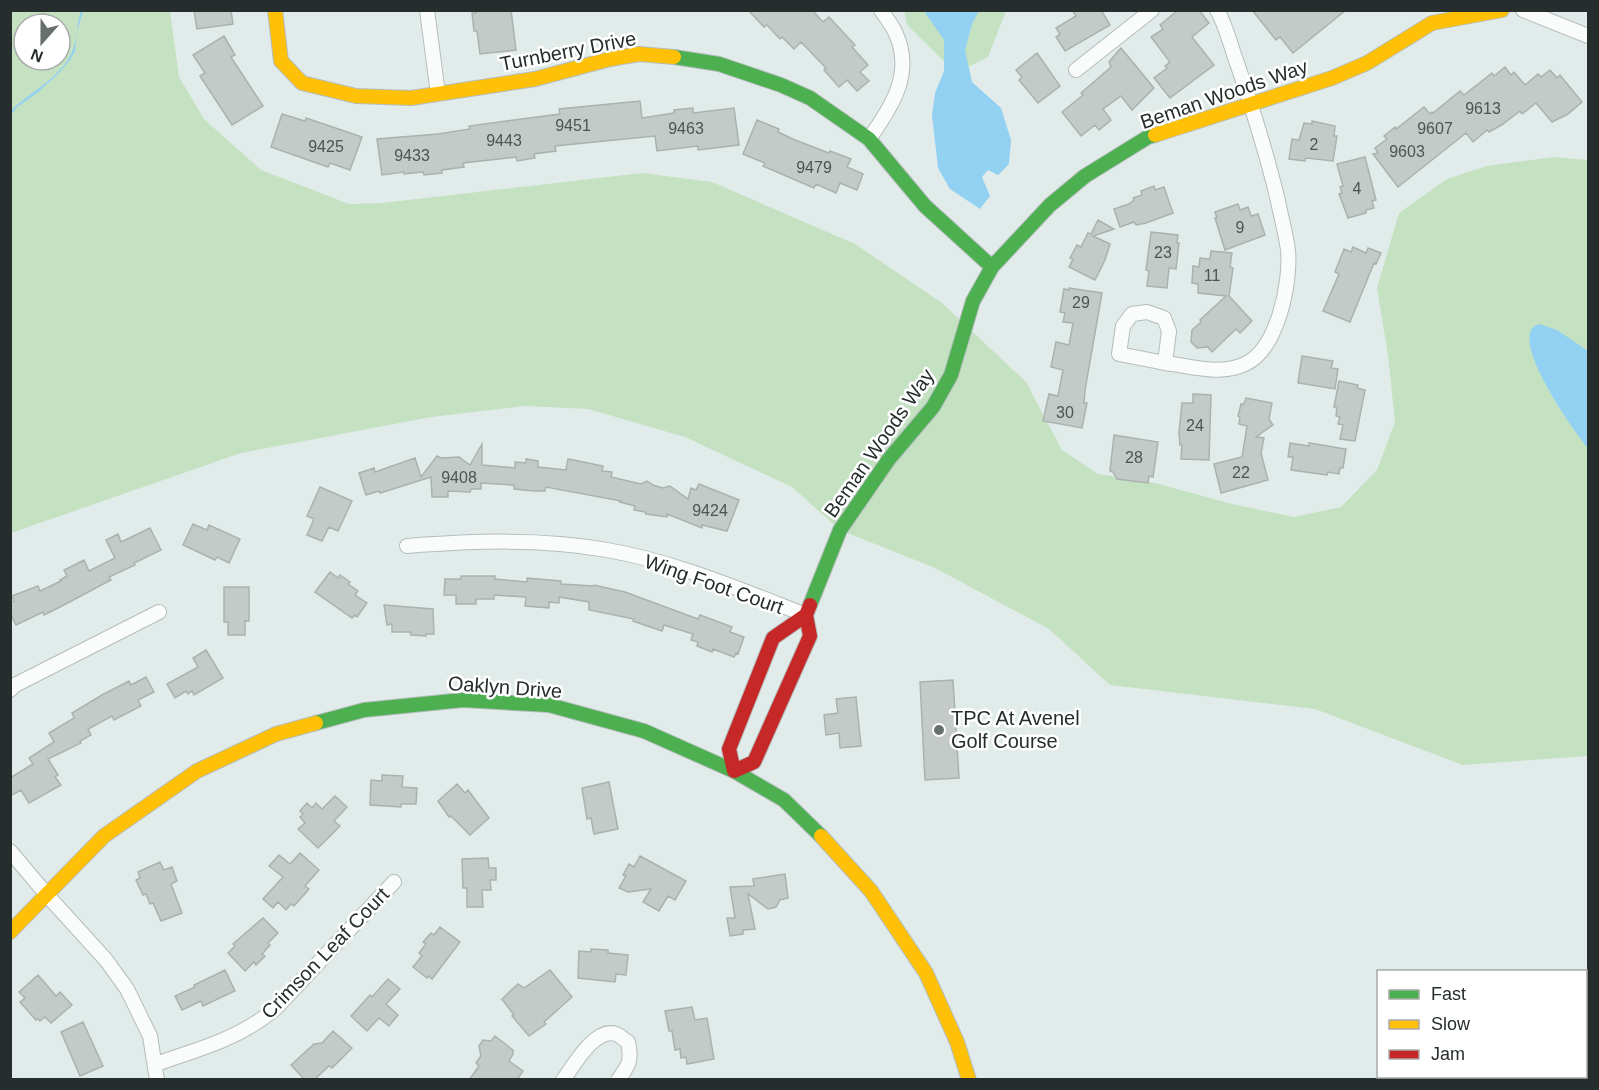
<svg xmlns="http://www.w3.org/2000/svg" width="1599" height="1090" viewBox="0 0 1599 1090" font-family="Arial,sans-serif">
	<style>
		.green { fill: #c4e1c2; fill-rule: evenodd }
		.water { fill: #93d1f2 }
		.building { fill: #c3cac8; stroke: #aab2b0; stroke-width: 1.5 }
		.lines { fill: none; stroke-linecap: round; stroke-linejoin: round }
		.street-casing { stroke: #b4bdbc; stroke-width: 16 }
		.fast-casing { stroke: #b4bdbc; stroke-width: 16 }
		.slow-casing { stroke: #b4bdbc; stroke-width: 16 }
		.jam-casing { stroke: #b4bdbc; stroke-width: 16 }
		.street { stroke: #fafcfc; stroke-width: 14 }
		.fast { stroke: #4caf50; stroke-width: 14 }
		.slow { stroke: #ffc107; stroke-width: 14 }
		.jam { stroke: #c62828; stroke-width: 14 }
		.poi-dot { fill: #67706f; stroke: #fff; stroke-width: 2 }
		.labels { text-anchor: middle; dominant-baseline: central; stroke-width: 5; stroke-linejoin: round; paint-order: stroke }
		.number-label { font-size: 16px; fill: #4d5554 }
		.street-label { font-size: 20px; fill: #262e2d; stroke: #fff }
		.poi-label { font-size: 20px; fill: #262e2d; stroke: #fff; text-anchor: start }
	</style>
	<rect width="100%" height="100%" fill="#e1ecea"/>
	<!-- green -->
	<path class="green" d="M11 11H170L179 77 204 119 261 170 349 204 382 203 642 173 712 182 855 244 942 303 1026 382 1062 450 1098 474 1155 483 1232 504 1294 517 1341 507 1377 470 1395 422 1388 355 1377 288 1399 213 1447 179 1487 166 1554 157 1588 160V756L1463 765 1315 709 1110 685 1049 629 935 568 840 530 792 487 685 437 588 409 525 406 431 417 241 453 11 533ZM24 24H60V60H24Z
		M904 11H1006L988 57 956 73 907 25Z"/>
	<!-- water -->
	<path class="water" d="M81 10 83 11 77 32 75 51 70 60 59 73 37 93 17 107 11 115V111C30 91 60 79 72 52 77 42 77 23 81 10Z
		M925 11H979L972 24 965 50 972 82 1001 108 1011 140 1009 164 998 175 988 170 982 177 990 196 980 209 950 189 938 168 932 115 935 93 944 71V40L926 14Z
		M1539 324 1557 330 1588 351V448C1572 429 1523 358 1530 333 1531 328 1534 326 1539 324Z"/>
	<!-- building -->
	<path class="building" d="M194 10H231L233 24 197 29Z
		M475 10H511L516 50 480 54 477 31H474L472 13H476Z
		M748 10H812L823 22 829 17 855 45 852 47 868 65 860 72 869 81 857 91 847 80 839 87 824 70 826 68 801 42 794 49 782 37 780 39 767 25 764 27Z
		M1072 10H1101L1110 25 1065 51 1056 37 1060 34 1056 28 1076 16Z
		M1178 10H1199L1209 23 1192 37 1214 65 1170 98 1154 78 1167 68 1165 66 1170 62 1151 37 1163 29 1160 25Z
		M1252 10H1346L1293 53 1280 37 1276 40Z
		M224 36 235 55 231 57 263 106 232 125 200 76 205 73 193 55Z
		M1121 48 1154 88 1132 110 1121 96 1103 109 1111 120 1099 130 1095 125 1081 136 1062 112 1083 95 1081 93 1111 67 1109 62Z
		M1037 53 1060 86 1038 103 1019 80 1022 77 1016 70Z
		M1505 67 1511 75 1514 72 1525 85 1538 74 1541 77 1550 70 1557 78 1560 75 1582 102 1568 114 1552 122 1536 103 1522 114 1520 111 1503 124 1489 132 1487 130 1473 142 1466 133 1398 187 1373 154 1378 153 1375 148 1387 139 1384 136 1395 127 1396 129 1424 107 1430 114 1432 112 1433 113 1460 91 1464 95 1492 73 1494 76Z
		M640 101 642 118 674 113V110L693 108V113L734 108 739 145 698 150V146L657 151 655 136 555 146 556 151 534 154 535 158 517 161 516 157 463 163 464 167 442 170V173L424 175 423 172 404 174V172L382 175 377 139 438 134 470 129 469 126 560 114 559 109Z
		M282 114 305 121 306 118 362 137 350 170 330 163 328 167 271 147Z
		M757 120 779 129 778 132 795 140 829 153 830 151 851 159 847 167 863 174 857 190 840 183 836 193 816 184 814 188 763 166 765 163 743 154Z
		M1312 121 1335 126 1334 136H1337L1333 161 1306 158 1305 161 1289 159 1292 139 1299 140 1304 123 1312 124Z
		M1365 157 1376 200 1372 201 1374 208 1366 210V213L1348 218 1339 194 1342 193 1340 187 1343 186 1337 164Z
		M1154 186 1155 190 1164 187 1173 213 1146 223 1136 225 1134 222 1120 227 1114 209 1129 204 1134 200 1133 198 1142 195 1141 191Z
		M1238 204 1240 210 1248 207 1251 216 1258 214 1265 235 1225 250 1215 218H1217L1215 212Z
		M1098 220 1114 229 1093 236 1110 244 1105 260 1095 280 1069 267 1073 259 1070 258 1077 245 1081 247 1088 233 1091 234Z
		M1151 232 1178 235 1177 243H1179L1176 269 1169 268 1167 288 1147 286 1149 271 1146 270Z
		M1353 247 1366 253 1368 248 1381 253 1376 264 1374 263 1350 322 1323 311 1339 274 1335 272 1344 249 1351 252Z
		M1211 251 1232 253 1230 267 1233 268 1229 296 1252 321 1240 333 1236 329 1212 352 1208 347 1197 348 1191 342 1192 330 1201 322 1200 320 1226 296 1198 293V284L1192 283 1193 266 1199 267 1200 258 1210 259Z
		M1069 288 1102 293 1085 390 1084 403H1087L1082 428 1043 421 1049 394 1058 396 1063 370 1051 367 1056 342 1069 345 1073 323 1063 322 1065 313 1060 312 1064 289 1069 290Z
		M1302 356 1333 361 1331 368 1338 369 1335 389 1298 383Z
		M1339 381 1358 385 1357 388 1365 390 1355 441 1340 439 1343 425 1338 424 1340 417 1336 416 1337 408 1334 407Z
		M1193 394 1211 395 1209 460 1181 459 1182 445H1180L1179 432 1182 403H1193Z
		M1246 398 1272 403 1269 419 1273 425 1256 437 1264 438 1261 453 1268 480 1221 493 1214 464 1242 457 1247 426 1239 424 1240 417 1238 416 1241 404H1244Z
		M1114 435 1158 442 1153 477 1149 476 1148 483 1117 479 1113 472 1110 471Z
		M1290 443 1309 446V443L1346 449 1343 468H1340L1339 474 1328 472 1327 475 1291 470 1293 457H1288Z
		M482 444V465L515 468V462L526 463V459L538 461V467L566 470 568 459 603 466 602 471 612 472 611 477 641 484 647 481 653 485 663 488 670 486 688 499 691 488 696 490 699 484 739 500 727 531 702 525V528L667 514V517L646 514 645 512 634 510 635 506 620 502 621 501 546 487 545 491H534L514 489V485L481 483V489H471L470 492 448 491V497H432L431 477 380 493 379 491 366 495 359 473 374 468 375 472 415 458 421 477 437 456 441 458 459 457 470 465Z
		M320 487 352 501 338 531 329 527 322 541 307 535 314 519 307 516Z
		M193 524 207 530 209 525 240 539 229 563 217 557 215 560 183 545Z
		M150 528 161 550 134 563 135 565 109 577 111 580 60 607 44 615 43 612 16 625 10 613V603L14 601 12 596 38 586 40 591 61 581 60 580 67 576 64 570 84 560 89 571 115 558 106 540 118 534 121 542Z
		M330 572 338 578 340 575 350 582 348 584 358 591 355 595 367 603 357 617 355 615 352 618 315 592Z
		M461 576H495V579L527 582V578L561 581V584L593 586 594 585 625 592 698 619 700 615 732 627 730 632 744 637 738 654 736 653 734 657 713 649 712 652 697 646 698 642 691 640 693 634 664 625 662 631 633 621 634 619 589 610V602L559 597V603L549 602V608L525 606 526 597 494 595V599H476V604H456V595H444L445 579H461Z
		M224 587H249V621H245V635H228V622H224Z
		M384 605 433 609 434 634H426V636L411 635 410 632H392V624L387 625Z
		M206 650 223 678 194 695 192 691 188 694 186 691 175 698 167 684 198 667 193 658Z
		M146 677 154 692 138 700 141 706 114 720 112 716 88 729 91 735 80 741 81 743 48 759 58 775 55 777 61 785 29 803 21 790 10 796V778L33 764 29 758 54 742 49 733 74 718 72 713 102 695 129 681 131 685Z
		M953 680 959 778 925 780 920 682Z
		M856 697 861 746 840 748 839 733 826 735 824 715 838 713 836 699Z
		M382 775 403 776 402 787 417 788 416 804H401V807L370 805 371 780 382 781Z
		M609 782 618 829 594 834 591 818 587 819 582 788Z
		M457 784 465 793 468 790 489 818 470 835 451 816 449 817 438 801Z
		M335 796 347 807 334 821 340 826 318 848 298 829 305 823 300 817 303 814 300 811 307 803 312 808 316 803 322 809Z
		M300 853 319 870 305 886 309 889 294 906 291 904 286 910 278 902 273 908 263 899 283 877 269 866 279 855 290 864Z
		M640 856 686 881 675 900 668 896 659 911 643 902 651 889 628 892 619 888 626 876 623 875 629 864 634 867Z
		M488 858 489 868H496V880H490L491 890H482L483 907H467V888H463L462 859Z
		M160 862 164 870 172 867 177 881 171 884 182 913 161 921 153 903 150 904 146 894 143 895 136 880 140 878 138 872Z
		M785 874 788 898 780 900 776 907 768 909 748 894 755 929 743 930V934L730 936 727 918H735L730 887 754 886 753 879Z
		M263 918 278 933 268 943 270 945 262 954 265 956 256 965 254 962 245 971 228 953 235 946 233 944Z
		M440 927 460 942 432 979 429 976 427 978 413 967 422 956 419 953 426 944 423 942 431 933 434 935Z
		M591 949 608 950V953L628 955 626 975 616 974 615 982 578 978 579 951 591 952Z
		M225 970 235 991 203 1006 201 1001 182 1010 175 996 195 987 194 985Z
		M550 970 572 997 544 1022 546 1024 529 1036 512 1016 514 1015 502 999 518 984 524 988Z
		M38 975 56 996 60 992 72 1005 51 1023 45 1017 40 1021 38 1019 36 1020 20 1002 25 998 19 992Z
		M388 979 400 989 386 1004 398 1015 389 1026 379 1018 367 1031 351 1016 370 995 372 997Z
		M692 1007 695 1020 707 1018 714 1059 687 1064 686 1057 681 1058 680 1049 675 1050 672 1031H669L665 1011Z
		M83 1022 103 1066 80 1076 61 1032Z
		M333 1031 352 1048 332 1068 329 1066 314 1080H305L291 1065 314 1044 322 1043Z
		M495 1036 513 1050V1054L509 1061 523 1071 517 1080H469L479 1066 476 1063 481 1056 479 1046 483 1040 491 1041Z"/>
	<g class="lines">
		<!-- street casing -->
		<g class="street-casing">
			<path id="street" d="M427 10 438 94
				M1523 10 1588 36
				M1076 70 1152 10
				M869 139C891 108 914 74 896 34 893 26 886 18 881 10
				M1165 363 1119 354 1123 326 1132 314 1147 312 1164 318 1169 331 1165 363C1191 366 1220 376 1245 364 1278 349 1291 282 1288 250 1286 234 1281 217 1278 201 1267 155 1253 110 1238 66 1231 48 1227 27 1217 10
				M407 546C474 541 541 538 607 550 676 562 741 590 806 615
				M10 690 15 685 159 612
				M10 851 47 895 106 960 127 989 150 1036 157 1080
				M155 1064C198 1050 241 1038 276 1008L394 882
				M563 1080C574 1065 595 1027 616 1034 620 1035 624 1040 628 1042 632 1061 629 1065 618 1080"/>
		</g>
		<!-- fast casing -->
		<g class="fast-casing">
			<path id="fast" d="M674 57 719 64 781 85 810 98 869 139 925 206 992 267
				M810 605 840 530 889 459 933 407 951 375 973 301 992 267 1050 205 1085 176 1148 137 1155 135
				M316 723 364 710 463 700 549 705 644 731 734 771 784 800 821 836"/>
		</g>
		<!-- slow casing -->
		<g class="slow-casing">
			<path id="slow" d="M275 10 281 61 302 83 356 96 411 98 535 79 610 59 639 54 674 57
				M1155 135 1332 78 1367 63 1432 23 1502 10
				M821 836 871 891 926 973 957 1042 969 1080
				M10 932 104 836 197 771 276 734 316 723"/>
		</g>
		<!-- jam casing -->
		<g class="jam-casing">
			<path id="jam" d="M806 615 773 638 729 749 734 771 754 762 810 636 806 615 810 605"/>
		</g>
		<!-- street -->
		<use href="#street" class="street"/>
		<!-- fast -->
		<use href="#fast" class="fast"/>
		<!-- slow -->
		<use href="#slow" class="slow"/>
		<!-- jam -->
		<use href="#jam" class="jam"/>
	</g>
	<!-- markers -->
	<circle class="poi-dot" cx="939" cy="730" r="6"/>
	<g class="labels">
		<!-- number labels -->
		<g class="number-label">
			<text x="1483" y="108">9613</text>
			<text x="573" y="125">9451</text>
			<text x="686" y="128">9463</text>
			<text x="1435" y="128">9607</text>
			<text x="504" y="140">9443</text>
			<text x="1314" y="144">2</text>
			<text x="326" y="146">9425</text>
			<text x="1407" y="151">9603</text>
			<text x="412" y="155">9433</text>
			<text x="814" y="167">9479</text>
			<text x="1357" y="188">4</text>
			<text x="1240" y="227">9</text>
			<text x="1163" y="252">23</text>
			<text x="1212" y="275">11</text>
			<text x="1081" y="302">29</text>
			<text x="1065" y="412">30</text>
			<text x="1195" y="425">24</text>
			<text x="1134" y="457">28</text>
			<text x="1241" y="472">22</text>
			<text x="459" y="477">9408</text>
			<text x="710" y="510">9424</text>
		</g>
		<!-- street labels -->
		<g class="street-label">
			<text transform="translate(568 51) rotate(-11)">Turnberry Drive</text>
			<text transform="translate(1224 94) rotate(-19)">Beman Woods Way</text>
			<text transform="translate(879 443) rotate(-55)">Beman Woods Way</text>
			<text transform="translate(714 584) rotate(19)">Wing Foot Court</text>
			<text transform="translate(505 687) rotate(4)">Oaklyn Drive</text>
			<text transform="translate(325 953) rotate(-46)">Crimson Leaf Court</text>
		</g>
		<!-- poi labels -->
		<g class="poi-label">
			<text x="951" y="718">TPC At Avenel<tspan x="951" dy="23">Golf Course</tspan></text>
		</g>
	</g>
	<!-- border -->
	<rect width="1599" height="1090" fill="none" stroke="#262e2d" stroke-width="24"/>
	<!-- legend -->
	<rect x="1377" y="970" width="210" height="108" fill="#ffffff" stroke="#a8abab" stroke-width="1.5"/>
	<rect x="1389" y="990" width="30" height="9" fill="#4caf50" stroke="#a8abab" stroke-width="1.5"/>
	<text x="1431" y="1000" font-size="18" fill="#262e2d">Fast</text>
	<rect x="1389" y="1020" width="30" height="9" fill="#ffc107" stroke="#a8abab" stroke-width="1.5"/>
	<text x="1431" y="1030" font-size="18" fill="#262e2d">Slow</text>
	<rect x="1389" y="1050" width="30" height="9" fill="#c62828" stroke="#a8abab" stroke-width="1.5"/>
	<text x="1431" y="1060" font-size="18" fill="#262e2d">Jam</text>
	<!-- north arrow -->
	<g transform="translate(42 42) rotate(201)"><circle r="28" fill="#ffffff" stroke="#a8abab" stroke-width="1.5"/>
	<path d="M0-4.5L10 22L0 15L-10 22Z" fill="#67706f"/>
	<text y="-9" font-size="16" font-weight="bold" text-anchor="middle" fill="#262e2d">N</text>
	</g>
</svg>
